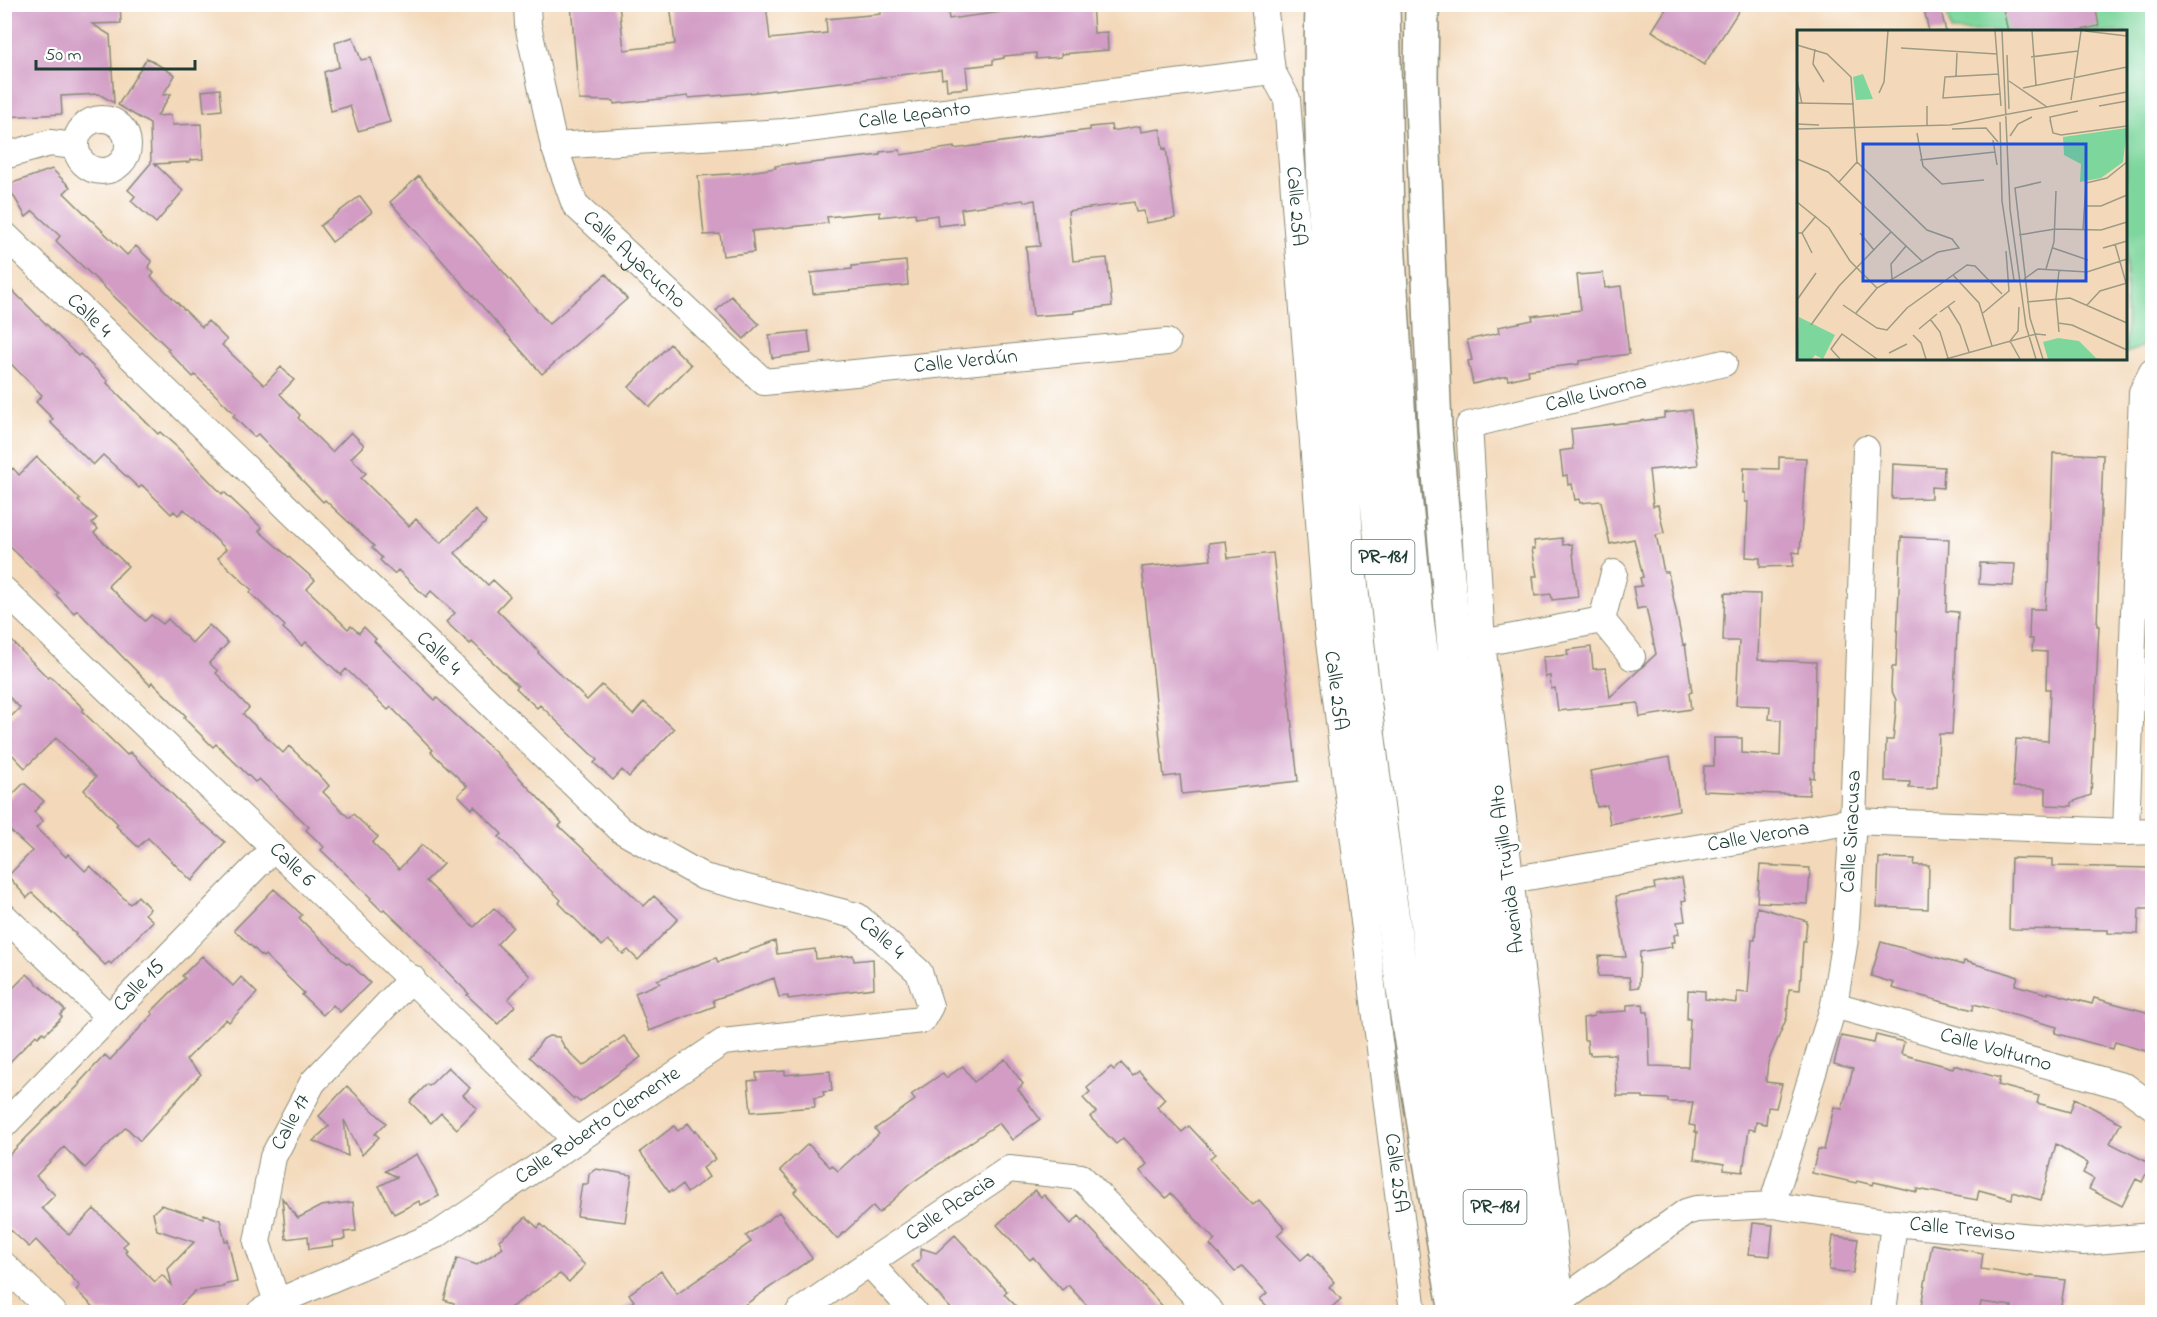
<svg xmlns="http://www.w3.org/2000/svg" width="2157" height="1317" viewBox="0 0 2157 1317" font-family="'Indie Flower',sans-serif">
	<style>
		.green { fill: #7dd69c; stroke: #4e8a68; stroke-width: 1.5 }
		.building { fill: #d29cc5 }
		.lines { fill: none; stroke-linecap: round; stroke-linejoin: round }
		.minor-casing { stroke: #898b77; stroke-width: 28 }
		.trunk-casing { stroke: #898b77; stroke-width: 36 }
		.minor { stroke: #fff; stroke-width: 26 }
		.trunk { stroke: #fff; stroke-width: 33 }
		.labels { text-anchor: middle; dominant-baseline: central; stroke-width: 6; stroke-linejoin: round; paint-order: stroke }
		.shield { fill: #fff; stroke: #627771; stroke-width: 1.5 }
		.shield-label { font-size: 20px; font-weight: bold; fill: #1f3d34 }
		.street-label { font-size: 21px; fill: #1f3d34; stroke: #fff }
		.inset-road { fill: none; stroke: #9e9b84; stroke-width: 1.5 }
		.view { fill: #1d4ed8; fill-opacity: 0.15; stroke: #1d4ed8; stroke-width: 3 }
		.inset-edge { fill: none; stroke: #1f3d34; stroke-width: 3 }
	</style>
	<rect width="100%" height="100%" fill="#fff"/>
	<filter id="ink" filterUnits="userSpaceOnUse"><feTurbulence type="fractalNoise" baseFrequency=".0167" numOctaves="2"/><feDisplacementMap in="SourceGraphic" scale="12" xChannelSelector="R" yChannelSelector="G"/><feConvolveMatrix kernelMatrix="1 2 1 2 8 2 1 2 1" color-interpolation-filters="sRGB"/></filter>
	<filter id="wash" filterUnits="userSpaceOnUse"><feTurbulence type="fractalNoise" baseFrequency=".008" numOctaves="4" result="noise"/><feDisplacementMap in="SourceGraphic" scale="24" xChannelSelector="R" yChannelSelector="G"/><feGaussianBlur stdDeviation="1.35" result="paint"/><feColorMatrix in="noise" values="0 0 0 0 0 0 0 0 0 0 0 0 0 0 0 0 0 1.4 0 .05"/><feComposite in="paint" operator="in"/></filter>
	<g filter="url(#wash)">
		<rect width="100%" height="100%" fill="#f3d9ba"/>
		<!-- green -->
		<path class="green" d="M1945 5H2152V343L2126 353V32L1951 31Z"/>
		<g id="blocks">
			<!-- building -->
			<path class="building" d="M4 4H120L121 23 92 24 110 35 114 103 99 94 61 96 62 114 4 117Z
				M571 4H619L624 50 675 44 670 4H766L770 39 827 33 826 19 881 14 880 4H947L949 19 1062 4H1092L1094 33 1107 32 1108 50 1061 54V57L1036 59V53L1004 56V58L993 60V64L966 67 968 88 947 90 946 78 942 79 941 70 749 93 688 98V96L614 104V101L579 100Z
				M1669 4H1743L1704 65 1652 31Z
				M2002 4H2095L2099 26 2071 32H2008Z
				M1940 6 1946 32H1929L1924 9Z
				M353 37 361 60 371 58 390 122 358 131 350 106 331 111 324 72 339 67 335 43Z
				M147 58 175 75 163 95 171 94 157 116 171 115 172 125 201 124 203 159 190 160V162L155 164 183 191 156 223 131 201 135 196 128 190 151 163 150 124 118 105Z
				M220 89 222 110 204 112 202 91Z
				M1111 125 1112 131 1140 126 1141 132 1160 129 1163 149 1166 148 1175 218 1146 223 1144 211 1136 212 1134 202 1068 211 1073 261 1107 258 1112 306 1074 311V313L1033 316 1026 247 1040 246 1035 200 1024 202 1023 200 961 209 963 223 938 226 937 215 916 218 915 213 880 217V212L866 213 827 217 828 223 752 231 754 252 723 256 720 234 704 235 698 176 742 173 776 168 775 166 794 163 795 165 880 155V152L900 150 901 155 954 147V149L1022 139V138L1090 130V127Z
				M52 169 70 187 64 193 127 255 136 246 152 262 148 267 154 273 151 277 202 327 208 321 227 340 222 345 264 385 281 367 294 380 280 394 300 415 298 418 332 452 351 432 364 445 351 458 366 473 361 478 409 526 416 519 441 543 475 510 486 522 455 553 488 585 493 580 510 596 497 610 539 652 538 653 587 700 602 685 633 715 644 702 674 729 629 777 622 770 613 780 594 763 597 760 540 705 537 708 516 688 518 686 472 642 470 644 446 622 455 613 431 591 426 597 398 570 394 574 380 560 382 558 372 548 374 546 325 500 323 502 258 434 254 437 233 416 235 414 195 375 193 377 167 350 169 349 56 241 60 236 33 211 26 217 7 185Z
				M419 176 549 324 606 274 627 299 542 374 390 202Z
				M360 196 372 212 332 242 320 226Z
				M906 261 908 285 813 294 811 273 852 269V266Z
				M1603 273 1605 288 1621 286 1629 354 1579 361V364L1528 370 1529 375 1508 380 1507 376 1473 384 1468 361 1472 360 1467 340 1499 333 1498 327 1533 320 1532 316 1581 310 1577 275Z
				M4 282 78 356 80 354 108 381 107 383 158 434 160 432 177 447 222 494 224 492 262 528 259 531 315 580 307 589 348 629 351 626 359 633 364 627 376 639 374 641 435 700 437 698 495 752 562 823 559 826 644 906 654 896 678 919 638 960 628 950 623 954 608 940 602 946 559 903 561 900 499 837 502 834 474 806 472 809 458 795 467 786 431 752 433 750 391 707 388 710 346 669 341 675 306 642 302 646 283 628 285 626 250 593 252 590 218 558 226 549 184 509 178 515 174 511 171 514 142 485 139 488 103 455 93 465 50 422 53 419 36 402 42 395 9 362H4Z
				M731 296 759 324 744 339 716 311Z
				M808 331 811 353 772 358 769 335Z
				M670 344 691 365 650 407 629 387Z
				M1691 410 1698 465 1649 470 1653 506 1658 505 1664 533 1656 535 1664 572H1668L1683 645 1685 644 1692 692 1689 693 1691 709 1640 717 1638 703 1558 711 1555 688 1551 689 1550 676 1545 677 1543 657 1568 655 1567 650 1591 647 1593 669 1606 668 1610 697 1656 654 1646 607 1637 609 1633 587 1642 586 1640 578 1643 577 1634 539 1610 544 1601 501 1580 503 1579 499 1575 500 1572 484 1568 485 1567 475 1563 476 1560 451 1573 449 1571 429 1664 418V413Z
				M2053 453 2103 455 2097 626H2099L2091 795 2072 802V806L2046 805V788L2013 787 2016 739 2048 741 2050 689H2046L2047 652 2032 651 2033 639H2029L2030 609H2045L2047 583H2049Z
				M37 457 80 499 78 501 97 518 92 523 98 529 94 533 128 566 108 586 145 621 151 615 163 624 168 619 192 643 209 625 228 643 209 663 218 671 216 673 249 708 243 714 283 753 289 746 325 781 329 786 323 792 349 818 353 814 378 837 372 843 399 869 422 845 443 864 426 881 474 927 494 908 513 927 497 944 530 976 508 999 515 1006 498 1024 467 995 469 994 408 932 384 909 382 911 370 899 371 898 321 850 324 847 306 830 309 827 259 779 255 782 216 744 213 747 184 718 186 716 152 682 150 685 77 610 74 613 56 595 58 593 4 541V477L13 468 19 475Z
				M1779 457 1806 458 1800 553 1793 552V566L1760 567V558L1746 557 1748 502H1745V493H1743L1744 468 1779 469Z
				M1893 464 1944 467 1943 488 1931 487V498L1892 499Z
				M1901 537 1949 539 1946 611 1958 612 1952 734H1939L1937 787H1933V789L1909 788 1910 782 1885 781 1886 740H1893L1896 710V700L1891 689 1892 667H1896Z
				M1562 538 1563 545 1572 544 1578 597 1552 600 1551 594 1535 596 1533 576H1537L1532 549H1535L1534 541Z
				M1226 541 1228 558 1273 553 1298 781 1182 794 1180 775 1164 777 1142 567 1211 560 1209 543Z
				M1980 563 2015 564 2013 586 1979 584Z
				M1725 593 1760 594 1758 660 1816 662 1814 778 1810 777 1809 795 1703 791 1704 766H1714V738H1742V753L1780 756 1781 720 1769 719 1770 706 1736 705 1739 641H1723Z
				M4 633 48 678 50 676 84 709 82 711 127 755 130 752 203 825 204 824 225 842 192 881 148 838 138 847 116 826 118 824 84 790 96 777 56 738 25 768 4 746V723L20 708 4 692Z
				M1670 757 1679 810 1610 824 1607 805 1597 807 1590 771Z
				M24 783 44 801 34 812 43 821 36 828 66 857 68 854 85 871 90 866 130 904 138 896 150 909 145 914 153 921 111 964 109 962 105 965 75 935 76 934 32 893 27 898 8 876 32 851 4 825V803Z
				M1879 858 1915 859 1914 865H1929L1928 909 1877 907Z
				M2011 858 2053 859V866L2152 868V909H2139L2138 934 2108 933V930L2009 929Z
				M1760 865 1810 868 1808 904 1757 902Z
				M1682 878 1686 900 1682 901 1685 921 1677 922 1679 934 1674 935 1675 942H1671L1672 947 1640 952 1639 987 1631 988 1629 977 1598 976 1599 956 1626 957 1616 896 1655 889 1654 883Z
				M274 889 302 915 299 918 347 964 349 963 370 983 340 1012 333 1005 323 1015 302 995 304 993 265 955 263 957 234 930Z
				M1757 907 1807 921 1805 941H1803L1800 990 1789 989 1787 1017 1768 1062 1766 1082 1782 1084 1776 1108 1768 1107 1766 1124 1756 1122 1755 1130 1749 1129 1743 1172 1724 1170V1164L1694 1159 1697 1132H1695V1126L1689 1125 1693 1102H1668V1099L1643 1098V1096H1617L1615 1054 1590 1055V1053H1588L1587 1040H1584L1583 1018 1594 1016V1013L1627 1011V1005L1643 1004 1644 1012H1648L1650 1066 1688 1067 1690 1019H1687L1688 990 1705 991V999L1737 1003V992L1748 993 1752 940H1755Z
				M775 941 777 954 815 949 816 959 853 955 854 961 873 959 874 988 788 999V996L779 997 774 978 713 1000 715 1006 649 1031 635 993 660 983 657 980 716 958 718 962Z
				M1881 942 1963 965 1964 961 2010 974 2018 977 2015 985 2048 994V992L2092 1004 2094 998 2150 1013 2148 1021 2152 1022V1053L2115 1042 2113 1049 2055 1033 2057 1027 1974 1004 1973 1010 1892 988 1894 983 1871 976Z
				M202 956 233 986 241 977 257 993 229 1022 226 1019 186 1060 201 1074 140 1141 126 1127 85 1168 64 1147 36 1176 55 1195 42 1208 69 1235 94 1209 128 1242 123 1246 127 1250 125 1252 155 1282 162 1275 172 1285 168 1269 194 1242 157 1230 153 1213 161 1205 203 1218 204 1214 220 1220 225 1241 228 1240 237 1282 223 1285 224 1287 195 1291 174 1312H99L76 1290 80 1286 36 1240 29 1247 4 1224V1160L80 1084 79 1083 105 1055 110 1060 153 1014 151 1012 185 978 182 976Z
				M27 974 65 1010 60 1015 62 1017 45 1034 43 1032 38 1037 36 1035 4 1068V997Z
				M1876 1035 1904 1042 1901 1054 1953 1068 1954 1065 2000 1078 1998 1085 2039 1096 2037 1103 2070 1112 2075 1098 2121 1123 2110 1143 2151 1164 2142 1182 2136 1179 2122 1206 2089 1189 2094 1179 2083 1173 2088 1163 2056 1144 2041 1200 2013 1192 2012 1199 1979 1190 1977 1200 1917 1189V1192L1874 1182 1873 1185 1857 1181 1856 1183 1812 1173 1818 1149 1824 1150 1834 1107 1842 1109 1853 1069 1834 1064 1841 1036 1874 1043Z
				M549 1036 559 1037 565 1048 583 1066 624 1036 641 1057 580 1102 575 1098 574 1099 530 1057 543 1039Z
				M1005 1059 1023 1084 1018 1089 1040 1119 1012 1140 999 1123 910 1184 879 1213 873 1206 837 1239 794 1192 797 1189 780 1170 808 1144 830 1167 832 1165 838 1171 879 1134 875 1129 915 1100 911 1095 943 1073 946 1078 963 1066 974 1082Z
				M1121 1063 1133 1076 1139 1071 1165 1099 1157 1107 1182 1132 1189 1126 1215 1154 1210 1158 1221 1172 1253 1205 1259 1200 1285 1228 1277 1235 1301 1260 1309 1253 1334 1282 1329 1287 1341 1299 1326 1312H1273L1260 1299 1267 1293 1242 1266 1235 1272 1210 1245 1215 1240 1183 1206 1171 1193 1166 1198 1140 1171 1147 1164 1123 1138 1116 1144 1090 1117 1096 1112 1083 1098 1090 1092 1087 1088 1111 1067 1114 1070Z
				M448 1067 470 1088 463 1095 477 1108 457 1129 441 1113 431 1123 410 1102 427 1084 429 1086Z
				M785 1071V1075L830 1071 832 1091 823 1092 824 1096 814 1098 815 1107 751 1112 748 1081 757 1080 756 1073Z
				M347 1086 386 1123 375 1134 379 1137 362 1155 344 1120 348 1156 313 1141 329 1126 319 1116Z
				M688 1123 694 1131 696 1130 715 1159 703 1168 709 1177 687 1193 682 1185 672 1192 671 1190 669 1192 640 1152 674 1126 678 1131Z
				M417 1154 439 1196 421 1205 419 1201 394 1214 379 1186 397 1177 385 1171Z
				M596 1169 632 1175 625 1222 577 1216 582 1184H588L589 1174Z
				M1035 1190 1041 1197 1044 1195 1071 1224 1079 1216 1168 1312H1093L1068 1285 1062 1290 1033 1257 1030 1260 997 1225Z
				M282 1198 298 1218 321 1206 353 1202 356 1231 344 1232 345 1239 332 1241 333 1246 309 1249 308 1236 286 1239Z
				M779 1212 812 1258 746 1304 732 1312H618L634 1301 629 1294 661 1271 677 1294 751 1242 746 1236Z
				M526 1217 538 1228 541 1224 585 1265 569 1282 560 1274 504 1312H451L454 1303 444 1300 457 1258 477 1265 503 1248 499 1240 512 1230Z
				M1753 1223 1773 1225 1770 1256 1749 1254Z
				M955 1235 1007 1291 1004 1294 1022 1312H954L912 1266 921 1258V1248L936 1253Z
				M1833 1236 1858 1239 1853 1273 1829 1270Z
				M1932 1244 1983 1253 1981 1269 2029 1277 2030 1276 2065 1280 2060 1312H2011L2012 1306 1981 1302 1979 1312H1920Z"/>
		</g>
	</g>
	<g filter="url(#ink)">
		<use href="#blocks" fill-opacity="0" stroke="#898b77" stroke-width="1.5"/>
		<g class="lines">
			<!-- minor casing -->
			<g class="minor-casing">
				<g id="minor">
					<path id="s1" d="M527 4 528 25 554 146 575 205 764 382 1167 342"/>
					<path id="s2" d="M1264 4 1272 71 1287 99 1327 626 1413 1312"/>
					<circle cx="102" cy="145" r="26"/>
					<path id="s3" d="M554 146 784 132 1272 71"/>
					<path d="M4 156 50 143 75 146"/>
					<path id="s4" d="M4 234 621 830 704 877 857 916 919 972 930 1006 922 1020 723 1042 438 1234 277 1302 260 1312"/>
					<path id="s5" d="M4 590C195 774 388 955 577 1141"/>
					<path d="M1602 620 1632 657"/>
					<path d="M1602 620 1614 573"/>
					<path d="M1482 643 1602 620"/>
					<path d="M2126 832 2142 392 2152 372"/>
					<path id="s6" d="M1510 880 1853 821 2126 832 2152 831"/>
					<path d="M4 916 109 1017"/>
					<path id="s7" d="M1834 1005 2126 1087 2152 1106"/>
					<path id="s8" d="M4 1125 273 849"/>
					<path id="s9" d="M1772 1205 1834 1005 1845 939 1853 821 1866 449"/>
					<path d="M869 1263 914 1312"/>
					<path d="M4 1265 53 1312"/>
					<path id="s10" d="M1561 1301 1686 1212 1696 1209 1772 1205 1894 1223 2084 1242 2152 1236"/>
					<path id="s11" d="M277 1302 257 1242 273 1157 313 1082 412 978"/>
					<path id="s12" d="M799 1312 869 1263 1009 1169 1081 1177 1211 1312"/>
					<path id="s13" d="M1562 1312 1482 643 1469 425 1724 363"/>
					<path d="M1883 1312 1894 1223"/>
				</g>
			</g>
			<!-- trunk casing -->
			<g class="trunk-casing">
				<path id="trunk" d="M1322 4C1318 134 1328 265 1337 394 1341 447 1343 500 1348 553 1374 807 1411 1061 1456 1312
					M1353 4C1349 444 1424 878 1479 1312
					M1383 4 1387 223 1401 454 1418 627 1480 1102 1511 1312
					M1422 4 1421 78 1435 428 1455 657 1484 883 1534 1312"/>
			</g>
			<!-- minor -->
			<use href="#minor" class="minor"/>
			<!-- trunk -->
			<use href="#trunk" class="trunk"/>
		</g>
	</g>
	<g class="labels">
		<!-- shield labels -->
		<g class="shield">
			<rect x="1351.5" y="540" width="63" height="34" rx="4.5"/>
			<rect x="1463.5" y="1190" width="63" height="34" rx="4.5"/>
		</g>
		<g class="shield-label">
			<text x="1383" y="557">PR-181</text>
			<text x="1495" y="1207">PR-181</text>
		</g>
		<!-- street labels -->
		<g class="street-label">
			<text stroke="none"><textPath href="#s3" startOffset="362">Calle Lepanto</textPath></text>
			<text stroke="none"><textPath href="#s2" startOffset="207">Calle 25A</textPath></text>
			<text stroke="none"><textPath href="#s1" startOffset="288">Calle Ayacucho</textPath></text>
			<text stroke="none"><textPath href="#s4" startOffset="118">Calle 4</textPath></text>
			<text stroke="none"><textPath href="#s1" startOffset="669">Calle Verdún</textPath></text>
			<text stroke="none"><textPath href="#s13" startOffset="1023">Calle Livorna</textPath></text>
			<text stroke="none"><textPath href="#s4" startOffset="604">Calle 4</textPath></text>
			<text stroke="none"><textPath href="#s2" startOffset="693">Calle 25A</textPath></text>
			<text stroke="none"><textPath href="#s9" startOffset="384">Calle Siracusa</textPath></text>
			<text stroke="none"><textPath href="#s6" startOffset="252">Calle Verona</textPath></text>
			<text stroke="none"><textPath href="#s5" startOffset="398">Calle 6</textPath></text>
			<text transform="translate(1508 869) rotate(-97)">Avenida Trujillo Alto</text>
			<text stroke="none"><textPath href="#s4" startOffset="1144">Calle 4</textPath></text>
			<text stroke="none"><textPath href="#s8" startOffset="194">Calle 15</textPath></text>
			<text stroke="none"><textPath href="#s7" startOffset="168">Calle Volturno</textPath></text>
			<text stroke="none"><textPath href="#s11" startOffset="189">Calle 17</textPath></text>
			<text transform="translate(598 1126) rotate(-34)">Calle Roberto Clemente</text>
			<text stroke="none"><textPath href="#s2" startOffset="1179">Calle 25A</textPath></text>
			<text stroke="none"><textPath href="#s12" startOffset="184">Calle Acacia</textPath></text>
			<text stroke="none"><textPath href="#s10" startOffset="432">Calle Treviso</textPath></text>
		</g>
	</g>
	<!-- overview -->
	<g transform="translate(1797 30)">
		<rect width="330" height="330" fill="#f3d9ba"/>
		<path d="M66 44 76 69 59 70 56 47ZM330 98 326 132 304 148 283 152 284 134 267 125 266 107ZM2 287 38 305 26 329 18 325 15 329H0ZM261 308 282 311 299 328 305 329H251L246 312Z" fill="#7dd69c"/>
		<path class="inset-road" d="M198 1 204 76M205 1 213 179 229 296 239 329M235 1 239 55M288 1 330 6M0 15 30 24 54 47 60 132 42 152M330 15V53M104 18 200 24M18 19 16 34 27 52M210 25 212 79M234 27 281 21M202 44 148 47 146 68 204 64M159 46 160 23M0 50 5 74M212 51 250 77M226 58 330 37M82 63 87 52 91 1M274 70 284 1M0 73 57 74M130 76V97M302 76 330 71M253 90 254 94 253 87 281 81M203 92 205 171 217 250M0 94 22 95M254 94 256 103 264 105 330 96M0 99 153 95 330 62M155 99 189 98 201 112M120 103 126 136 145 154 187 150M213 106 221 94 235 87M196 110 200 135M0 129 31 142 126 232M123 130 198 122M244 152 218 158 233 288 246 329M0 172 32 198 53 231 80 258M287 176H304L330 165M286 200 289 153 310 148 330 132M0 203H5L15 223M5 203 19 186M63 203 77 220M222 205 258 199 304 200 330 192M318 214 329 253M256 218 291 230M306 218 330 211M249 239 257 212 259 161M262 241 259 268 262 302M156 245 182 273 195 316M95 249 94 234 109 216M227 249 241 239 290 242 330 229M0 270 19 243M230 272 273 268 330 293M46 275 80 298 90 300 110 278 170 235 178 236 205 264M290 275 303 261 330 253M151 276 163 295 172 322M143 282 158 271M59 283 80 258 141 222 162 218 155 209 130 200 60 132M186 283 212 261 209 221M133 289 143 302 151 328M261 293 275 295 330 320M14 295 42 256 94 202M122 299 140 284M116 305 124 313 129 329M213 311 223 329M213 311 221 301 222 277M92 323 110 314M43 329 34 319 45 304 80 329M149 329 239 304 249 305"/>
		<path class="view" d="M66 114H289V251H66Z"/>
		<rect width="330" height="330" class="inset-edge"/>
	</g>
	<!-- margin -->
	<rect width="2157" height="1317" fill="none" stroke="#fff" stroke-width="24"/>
	<!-- scale -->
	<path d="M36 60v9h159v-9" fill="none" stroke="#1f3d34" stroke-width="3"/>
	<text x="45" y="60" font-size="18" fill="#1f3d34" stroke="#ffffff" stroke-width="4.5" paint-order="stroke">50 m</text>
</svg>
